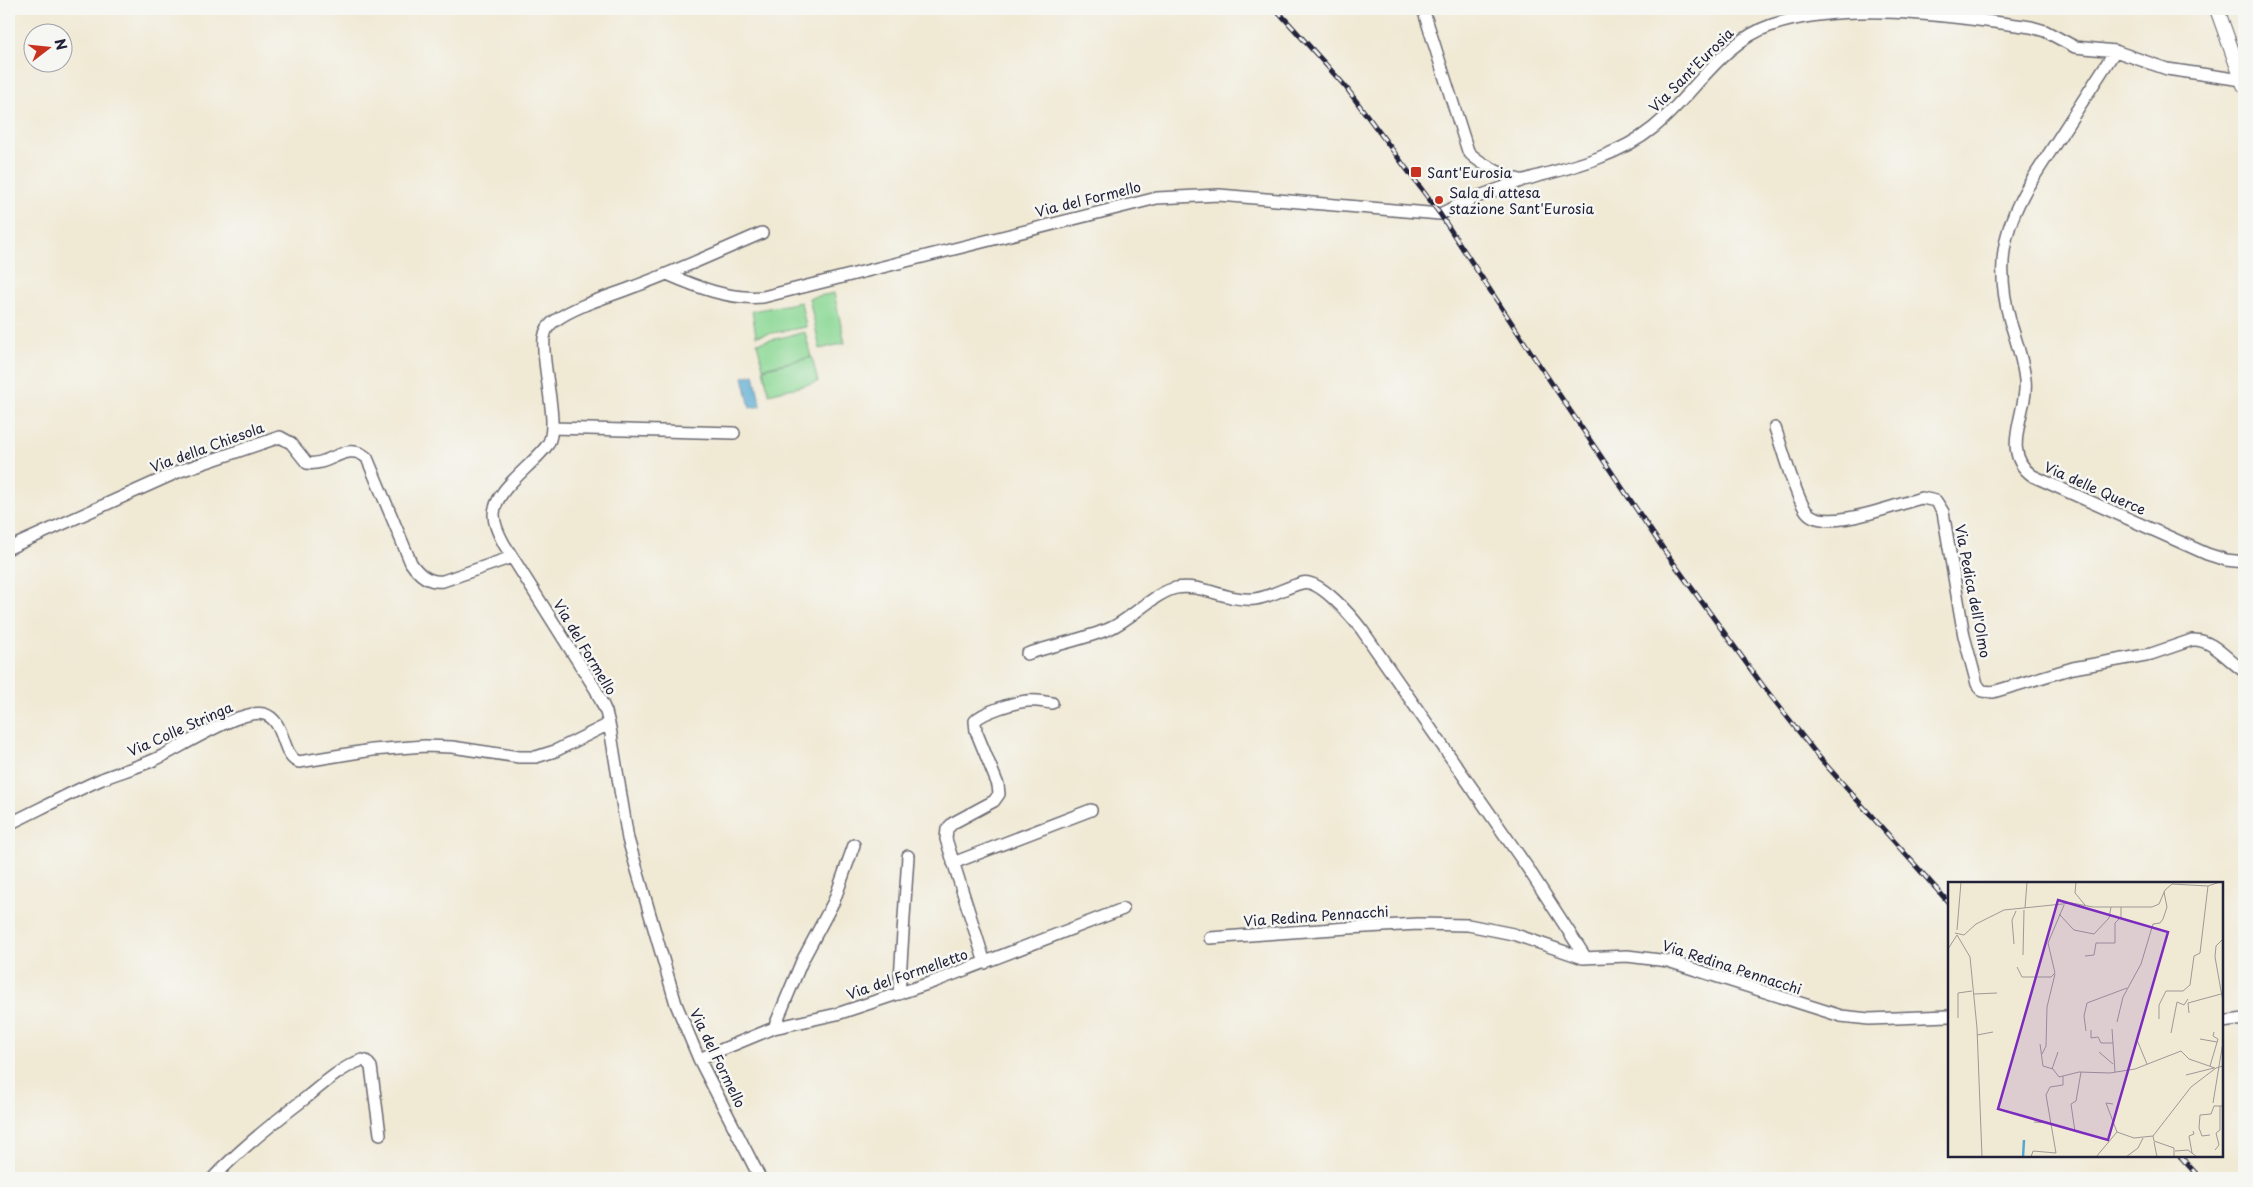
<svg xmlns="http://www.w3.org/2000/svg" width="2253" height="1187" viewBox="0 0 2253 1187" font-family="'Playpen Sans',sans-serif">
	<style>
		.green { fill: #8cd895; stroke: #577d68 }
		.water { fill: #53a8cf; stroke: #3a6585 }
		.lines { fill: none; stroke-linecap: round; stroke-linejoin: round }
		.minor-casing { stroke: #6a6871; stroke-width: 14 }
		.major-casing { stroke: #6a6871; stroke-width: 16 }
		.minor { stroke: #fff; stroke-width: 11 }
		.major { stroke: #fff; stroke-width: 14 }
		.rail-casing { stroke: #22223b; stroke-width: 5 }
		.rail { stroke: #f6f6f2; stroke-width: 3; stroke-dasharray: 9; stroke-linecap: butt }
		.poi-dot { fill: #c8321e; stroke: #f6f6f2; stroke-width: 2 }
		.labels { text-anchor: middle; dominant-baseline: central; stroke-width: 5; stroke-linejoin: round; paint-order: stroke }
		.street-label { font-size: 14px; fill: #22223b; stroke: #f6f6f2 }
		.poi-label { font-size: 14px; fill: #22223b; stroke: #f6f6f2; text-anchor: start }
		.inset-river { fill: none; stroke: #53a8cf; stroke-width: 2.5 }
		.inset-road { fill: none; stroke: #9e9997; stroke-width: 1 }
		.view { fill: #7b2cbf; fill-opacity: 0.15; stroke: #7b2cbf; stroke-width: 2.5 }
		.inset-edge { fill: none; stroke: #22223b; stroke-width: 2.5 }
	</style>
	<rect width="100%" height="100%" fill="#f6f6f2"/>
	<filter id="ink" filterUnits="userSpaceOnUse"><feTurbulence type="fractalNoise" baseFrequency=".02" numOctaves="2"/><feDisplacementMap in="SourceGraphic" scale="10" xChannelSelector="R" yChannelSelector="G"/><feConvolveMatrix kernelMatrix="1 2 1 2 8 2 1 2 1" color-interpolation-filters="sRGB"/></filter>
	<filter id="wash" filterUnits="userSpaceOnUse"><feTurbulence type="fractalNoise" baseFrequency=".0096" numOctaves="4" result="noise"/><feDisplacementMap in="SourceGraphic" scale="20" xChannelSelector="R" yChannelSelector="G"/><feGaussianBlur stdDeviation="1.12" result="paint"/><feColorMatrix in="noise" values="0 0 0 0 0 0 0 0 0 0 0 0 0 0 0 0 0 1.4 0 .05"/><feComposite in="paint" operator="in"/></filter>
	<g filter="url(#wash)">
		<rect width="100%" height="100%" fill="#f0e9d4"/>
		<!-- green -->
		<path class="green" d="M834 293 845 343 820 349 809 298Z
			M801 302 806 327 756 336 752 311Z
			M805 332 811 357 763 368 757 343Z
			M812 357 818 382 769 394 763 369Z"/>
		<!-- water -->
		<path class="water" d="M754 374 761 406 750 408 743 377Z"/>
	</g>
	<g filter="url(#ink)">
		<g class="lines">
			<!-- minor casing -->
			<g class="minor-casing">
				<path id="minor" d="M1423 9 1468 151C1475 161 1507 178 1520 180 1525 181 1533 177 1538 176 1577 166 1621 154 1653 128 1693 96 1721 42 1772 25 1850 0 1951 16 2031 27L2045 31 2075 47 2115 51 2167 69 2242 80
					M2115 51 2028 186C2002 231 1996 269 2010 321 2016 340 2023 360 2025 380 2029 411 1998 452 2033 476L2207 554 2226 560 2244 562
					M667 274C697 287 729 300 763 297L1157 198 1219 195 1440 214 1474 198 1521 181
					M552 428 734 433
					M1775 428C1782 447 1796 499 1807 512 1825 534 1899 503 1922 498L1936 501 1943 512 1964 636 1977 684 1982 691 1993 692 2073 668 2151 654 2192 640C2212 638 2228 661 2244 671
					M9 548 180 471 280 437 291 443 307 463C329 467 347 440 367 458L411 563C419 575 429 583 443 581L512 557
					M1027 654C1053 645 1086 639 1111 628 1131 619 1156 592 1176 588 1202 583 1228 602 1255 599 1271 597 1286 587 1302 583 1319 578 1352 617 1362 630L1527 867 1586 958
					M9 824C40 809 70 793 102 779 120 772 138 767 156 759 180 748 241 708 264 714 286 720 281 757 299 762L372 750 425 746 452 747 519 757H536L555 751 609 724
					M953 863 1091 810
					M1210 938 1348 928 1418 924 1468 925 1513 934 1583 958 1627 956 1668 961 1841 1016 1869 1019 1949 1016
					M985 963 946 839 947 829 953 823 994 801 999 794 998 785 976 731 975 721C982 712 1016 702 1027 701 1035 700 1044 702 1052 703
					M899 994 908 856
					M2222 1022 2244 1019
					M774 1028 802 961 834 901 854 845
					M699 1059 774 1028 837 1014 933 982 1123 909
					M213 1178C241 1148 274 1122 307 1097 323 1084 342 1067 362 1060L366 1061 371 1067 380 1134
					M760 1178 699 1059 676 1004 628 839 610 728 606 712 596 690 504 544C499 535 494 525 494 515 494 489 534 465 548 444 560 424 541 365 544 338 545 330 549 324 556 320 577 305 611 296 636 286 679 270 720 251 762 233"/>
			</g>
			<!-- major casing -->
			<g class="major-casing">
				<path id="major" d="M2217 9 2244 85"/>
			</g>
			<!-- minor -->
			<use href="#minor" class="minor"/>
			<!-- major -->
			<use href="#major" class="major"/>
			<!-- rail casing -->
			<g class="rail-casing">
				<path id="rail" d="M1276 9 1345 86 1440 214 1538 363 1664 550 1763 686 1818 756 1949 903
					M2180 1156 2200 1178"/>
			</g>
			<!-- rail -->
			<use href="#rail" class="rail"/>
		</g>
	</g>
	<!-- markers -->
	<g class="poi-dot">
		<rect x="1410" y="166" width="12" height="12" rx="2.5"/>
		<circle cx="1439" cy="200" r="5"/>
	</g>
	<g class="labels">
		<!-- street labels -->
		<g class="street-label">
			<text transform="translate(1691 70) rotate(-45)">Via Sant'Eurosia</text>
			<text transform="translate(1088 199) rotate(-14)">Via del Formello</text>
			<text transform="translate(207 447) rotate(-20)">Via della Chiesola</text>
			<text transform="translate(2095 488) rotate(24)">Via delle Querce</text>
			<text transform="translate(1973 591) rotate(79)">Via Pedica dell'Olmo</text>
			<text transform="translate(585 647) rotate(59)">Via del Formello</text>
			<text transform="translate(180 729) rotate(-24)">Via Colle Stringa</text>
			<text transform="translate(1316 916) rotate(-4)">Via Redina Pennacchi</text>
			<text transform="translate(1732 967) rotate(18)">Via Redina Pennacchi</text>
			<text transform="translate(907 974) rotate(-19)">Via del Formelletto</text>
			<text transform="translate(718 1058) rotate(64)">Via del Formello</text>
		</g>
		<!-- poi labels -->
		<g class="poi-label">
			<text x="1427" y="172">Sant'Eurosia</text>
			<text x="1449" y="192">Sala di attesa<tspan x="1449" dy="16">stazione Sant'Eurosia</tspan></text>
		</g>
	</g>
	<!-- overview -->
	<g transform="translate(1948 882)">
		<rect width="275" height="275" fill="#f0e9d4"/>
		<path class="inset-river" d="M75 275 76 258"/>
		<path class="inset-road" d="M128 0 127 11 137 23M77 26 79 0M111 32 126 48 146 52 161 36 163 25M9 48 13 0M7 51 16 53 28 42 56 28 124 21 145 25H204L211 22 217 8 224 2 260 4 272 0M9 53 22 75 29 146 34 275M275 57 268 64 267 75 275 120M66 62 64 38 68 29M0 67 9 53M75 73 76 28M137 74 146 73 148 61H167V41L173 35V25M69 85 74 95H103L107 91 100 61 116 23M26 112 49 111M241 131 240 121 273 112M10 136V111L24 109M211 137V123L218 109H235L242 103 246 74 252 71 260 4M169 140 175 115 193 82 205 42 212 41 215 37 219 25 216 10M164 147 167 190M143 148V156L150 155 153 161H165M138 149 136 134 139 121 179 106M223 151 229 120 236 123 240 117M29 153 45 150M252 157 269 160M189 158 199 182M92 162 95 184 105 187 111 195 131 190 162 191 187 187 233 169 241 177 267 186M151 170 165 182M94 172 98 164 99 125 107 92M262 184 270 157 265 154 266 150M104 187 110 170M238 193 266 186M265 221 275 160M165 222 158 221 169 250M86 240 101 241M251 246 252 233 263 232 266 224H275M251 246 254 254 262 253M127 250 123 222 128 219 133 190M205 254 206 259 226 266V275M206 260 209 275M267 268 271 263 268 251 272 248V224M227 269 240 268 249 275M244 271 241 254 246 252 245 249M83 275 85 269 108 271 98 213 102 205 115 203V194M148 275 169 250 186 256 205 254 243 205 268 186 275 184M178 275 190 266 195 256"/>
		<path class="view" d="M110 18 220 50 160 258 50 227Z"/>
		<rect width="275" height="275" class="inset-edge"/>
	</g>
	<!-- margin -->
	<rect width="2253" height="1187" fill="none" stroke="#f6f6f2" stroke-width="30"/>
	<!-- north arrow -->
	<g transform="translate(48 48) rotate(74)"><circle r="24" fill="#f6f6f2" stroke="#a1a1a9"/>
	<path d="M0-4L9 19L0 12L-9 19Z" fill="#c8321e"/>
	<text y="-8" font-size="14" font-weight="bold" text-anchor="middle" fill="#22223b">N</text>
	</g>
</svg>
